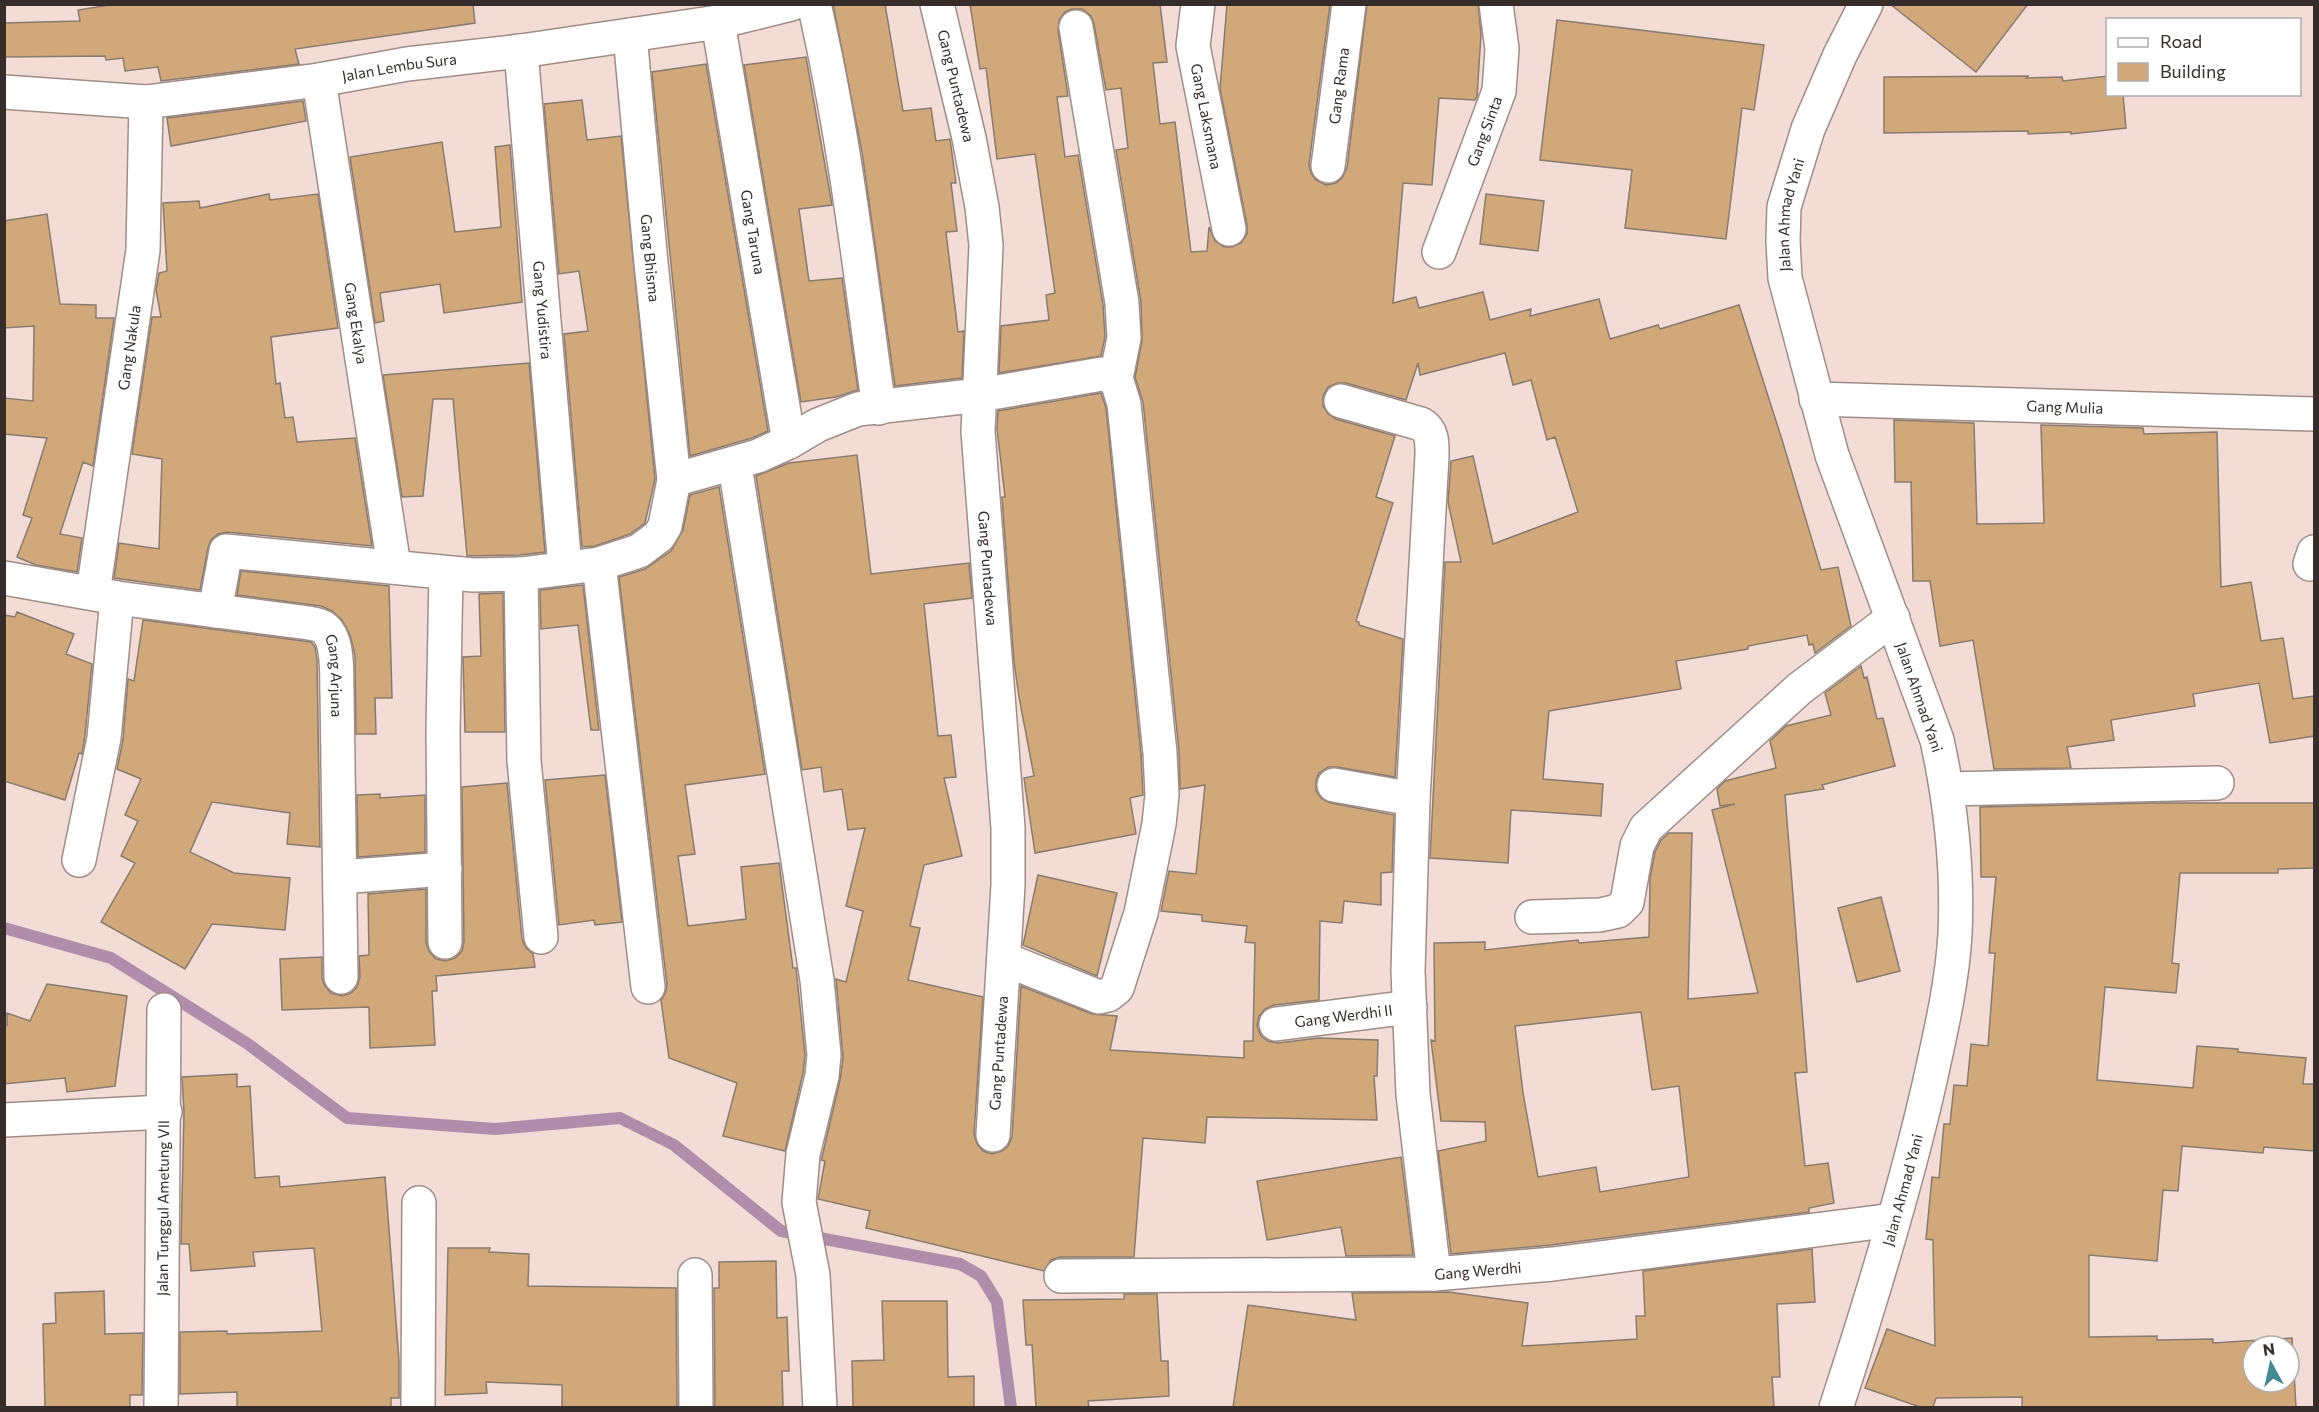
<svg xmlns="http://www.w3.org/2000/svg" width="2319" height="1412" viewBox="0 0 2319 1412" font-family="Commissioner,sans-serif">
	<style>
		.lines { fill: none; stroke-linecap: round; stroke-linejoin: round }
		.stream { stroke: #b08eab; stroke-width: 12 }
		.building { fill: #d0a87a; stroke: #897c6e; stroke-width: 1.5; fill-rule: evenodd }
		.street-casing { stroke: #a18d87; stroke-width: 36 }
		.secondary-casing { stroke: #a18d87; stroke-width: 36 }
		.street { stroke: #fff; stroke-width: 33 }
		.secondary { stroke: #fff; stroke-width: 33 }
		.labels { text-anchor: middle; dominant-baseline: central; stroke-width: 4.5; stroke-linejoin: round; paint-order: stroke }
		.street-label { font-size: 15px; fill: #362d2b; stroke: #fff }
	</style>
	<rect width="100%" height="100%" fill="#f2dcd5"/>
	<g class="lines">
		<!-- stream -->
		<path class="stream" d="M4 928 111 958 248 1044 347 1118 495 1129 620 1118 674 1145 781 1231 960 1264 981 1276 997 1302 1011 1408"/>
	</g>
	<!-- building -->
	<path class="building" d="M115 4H473L475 23 295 49 299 64 161 81 158 67 125 71 123 58 106 60 105 56 4 57V23L80 21 78 10Z
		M833 4H885L903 111 931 108 936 141 950 139 956 183H951L957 231 946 232 958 332 964 331 962 378 895 386 862 152Z
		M970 4H1160L1167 62 1153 63 1160 124 1175 122 1191 252 1207 251 1209 227 1215 241 1224 247H1232L1241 243 1247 234V225L1220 89 1227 4H1330L1309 164 1311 173 1316 180 1326 185 1336 183 1342 178 1347 168 1367 4H1478L1481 34 1477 97 1475 100 1439 98 1432 185 1403 183 1393 303 1416 297 1419 308 1483 292 1490 320 1531 309 1530 316 1599 299 1610 339 1658 325 1660 329 1739 305 1783 443 1821 570 1838 567 1851 626 1815 653 1813 644 1809 645 1807 635 1748 646V649L1676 661 1681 689 1549 711 1543 779 1603 784 1601 816 1511 810 1508 863 1430 858 1445 562H1461L1448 502 1451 461 1473 456 1493 544 1578 512 1555 437 1547 440 1531 380 1513 385 1505 353 1420 375 1418 363 1406 400 1346 383H1337L1328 387 1323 396V406L1328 414 1336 419 1395 436 1376 497 1393 503 1356 621 1359 622V625L1403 639 1395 777 1337 767H1328L1319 773 1316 781V791L1322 799 1331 803 1394 815 1392 872 1381 873V905L1344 901 1342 923 1320 921 1319 1000 1274 1005 1265 1009 1259 1016 1257 1026 1261 1036 1268 1041 1278 1043 1318 1038 1378 1040 1377 1076H1374L1377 1120 1207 1117 1205 1143 1143 1138 1134 1257H1060L1051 1260 1044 1271 866 1228 870 1211 818 1199 825 1161 821 1160 822 1157 840 1080 843 1057 836 979 846 982 863 911 846 906 865 828 848 830 842 789 824 792 821 767 802 770 756 476 789 463 857 455 871 574 969 563 972 598 924 604 938 736 951 735 956 777 944 778 962 856 924 865 910 926 920 928 908 980 983 997 974 1134 977 1144 983 1151 992 1154 1002 1151 1008 1146 1012 1137 1021 986 1092 1014 1117 1016 1110 1050 1244 1058V1041H1253L1255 943 1245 942 1247 926 1202 921V915L1161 911 1169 871 1196 874 1205 785 1180 789 1179 751 1143 402 1135 377 1142 341 1141 302 1116 150 1128 148 1121 88 1106 90 1094 24 1091 16 1082 9H1072L1065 12 1059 20 1058 30 1068 96 1057 97 1065 157 1078 155 1103 305 1105 337 1101 356 999 373 1001 326 1049 320 1046 295 1055 293 1035 154 997 159 986 68 980 69Z
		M1890 4H2028L1976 72Z
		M1557 20 1764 45 1754 110 1742 108 1726 239 1625 228 1632 170 1540 160Z
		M806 57 832 205 799 209 809 281 842 278 858 390 836 397 801 402 744 65Z
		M706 64 768 431 752 438 690 456 652 72Z
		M2028 76 2026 78 2062 77 2063 81 2108 76V94H2123L2126 128 2071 134V132L2028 134V131L1884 133V77Z
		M582 100 587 140 621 136 655 479 645 523 630 534 595 546 582 547 564 334 588 331 579 271 559 274 544 104Z
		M303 101 306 121 171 146 167 118Z
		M442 142 455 232 501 227 495 147 510 145 522 302 444 313 440 284 380 293 384 321 375 323 350 157Z
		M269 194 270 200 318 194 338 328 271 337 276 384 280 383 285 418 293 417 297 442 355 438 372 546 227 532 218 534 211 540 208 548 200 590 114 578 119 543 159 549 162 459 132 454 152 317H161L156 290 159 273 167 271 163 203 199 201 200 208Z
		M1486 194 1544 201 1538 251 1480 244Z
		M47 214 60 304 96 305V318H114L93 466 83 462 60 534 82 538 77 572 36 565 17 557 32 518 23 515 47 438 4 434V398L33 401 34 326 4 328V221Z
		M529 363 545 552 520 555 467 556 453 399H433L423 496 402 497 383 375Z
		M1101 393 1106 408 1141 754 1143 795 1130 798 1136 834 1035 853 1024 778 1034 776 1019 697 1014 662 1002 497H1005L997 429 998 411Z
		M1894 420 1974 423 1977 524 2044 523 2041 425 2143 428 2144 434 2217 432 2221 587 2251 582 2261 641 2283 638 2293 699 2314 696V736L2270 743 2259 683 2193 694 2195 706 2111 720 2114 740 2067 747 2071 768 1994 769 1973 640 1940 646 1930 581H1913L1911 482H1895Z
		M719 487 765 774 685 785 695 854 678 856 688 926 746 919 741 867 779 863 793 968H796L805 1055 803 1073 785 1151 723 1136 737 1083 669 1058 661 1000 665 994 667 985 619 577 645 569 671 551 683 530 690 495Z
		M241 571 389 586 392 698H375L376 734H356L355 655 350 635 342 620 332 611 321 606 237 595Z
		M583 585 599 730H591L578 625 541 629 540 590Z
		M503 593 505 732H465L463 657 481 656 479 594Z
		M17 612 74 634 66 654 92 664 85 735 82 754 79 753 65 800 4 781V615L15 617Z
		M143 620 311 642 315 647 317 660 320 847 287 844 290 813 212 802 190 852 234 873 290 878 285 930 212 924 185 969 101 922 135 863 121 856 138 821 125 815 141 779 117 769 123 740 128 679 134 681Z
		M1861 666 1864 678 1867 677 1877 719 1883 718 1895 766 1822 785 1824 789 1785 795 1807 1072 1795 1073 1805 1166 1828 1163 1834 1203 1809 1208V1212L1551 1245 1451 1254 1438 1151 1486 1141 1485 1122 1441 1121 1431 1040 1435 1041 1434 943 1485 942V950L1578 940 1579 943 1649 937 1650 878 1655 852 1661 840 1669 833H1692L1688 999 1758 993 1712 810 1735 804 1720 806 1717 789 1725 781 1776 768 1770 741 1786 726 1831 715 1825 693ZM1641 1012 1652 1090 1679 1086 1689 1177 1600 1192 1596 1167 1538 1177 1523 1093 1515 1026Z
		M605 775 622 922 595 925 594 920 559 925 545 780Z
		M507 783 522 939 526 948 533 954 535 967 436 976 437 991H432L435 1045 370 1048 369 1007 282 1010 280 959 322 957V978L325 986 331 993 342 996 351 993 357 987 360 977 359 956 369 955 368 894 426 889V942L429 951 436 959 446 961 455 958 462 951 464 942 462 787Z
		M380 794V798L425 795V852L358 857 357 795Z
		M2153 803H2314V868L2278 869V873H2180L2172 963 2179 964 2176 993 2105 987 2097 1080 2193 1088 2197 1046 2238 1049V1052L2306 1058 2303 1084H2314V1151L2264 1147 2263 1153 2182 1146 2178 1191 2163 1190 2157 1261 2089 1255V1337L2157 1336V1340L2213 1339V1343L2292 1338 2296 1407H2022V1397L1936 1398 1933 1407H1920L1865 1388 1887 1329 1935 1346 1933 1240 1926 1239 1932 1177 1939 1178 1944 1124H1950L1954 1085 1967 1086 1971 1044 1988 1046 1995 953H1989L1996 877H1981L1980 807ZM2253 1346H2289V1382H2253Z
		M1038 875 1117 893 1097 976 1023 945Z
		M1881 897 1900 971 1857 982 1838 908Z
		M47 984 127 996 115 1086 67 1092 65 1078 4 1084V1026L7 1025V1013L30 1021Z
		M237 1074V1087L250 1086 255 1178 279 1176 280 1187 385 1177 399 1361V1398H391V1407H237V1392L180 1394V1332L227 1331V1334L322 1331 314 1248 253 1252 255 1266 191 1271 189 1244H181L184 1112 182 1077Z
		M1401 1157 1413 1255 1346 1256 1341 1227 1267 1240 1257 1181Z
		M448 1248H490L489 1252 529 1254 528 1286 676 1288 677 1407H562V1385L486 1382 487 1393 445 1395Z
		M1812 1249 1815 1302 1777 1304 1780 1377H1772L1774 1407H1233L1248 1305 1356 1320 1352 1293 1449 1292 1528 1303 1522 1346 1637 1339 1636 1316H1645L1643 1271Z
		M776 1261 777 1318 787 1317 789 1371H782L783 1407H715L714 1288H719V1262Z
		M104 1291 105 1334 143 1333 142 1395H130V1407H45L43 1324 56 1323 55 1293Z
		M1124 1294H1157L1161 1361H1168L1169 1396 1088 1401 1089 1407H1036L1032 1345H1026L1023 1300 1124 1299Z
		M882 1301H947L948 1377 974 1376V1407H853L852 1361 884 1360Z"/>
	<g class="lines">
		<!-- street casing -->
		<g class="street-casing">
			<g id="street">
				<path d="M814 4C845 137 860 273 879 408"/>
				<path id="s1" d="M937 4 969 138 982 207 986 245 978 431 1008 828V885L993 1135"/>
				<path id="s2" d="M1198 4 1193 46 1229 229"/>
				<path id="s3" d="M718 22 789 442"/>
				<path d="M1076 27 1122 303 1124 338 1116 378"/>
				<path id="s4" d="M630 35 651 263 674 480"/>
				<path id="s5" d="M521 51 565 568"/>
				<path id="s6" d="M319 80 394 566"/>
				<path id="s7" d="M1328 166 1349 4"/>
				<path id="s8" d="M1439 252 1499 91 1502 49 1496 4"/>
				<path id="s9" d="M1816 399 2314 414"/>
				<path d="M1341 401 1421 424C1433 431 1432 443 1432 456L1413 799 1408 971 1413 1094 1434 1274"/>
				<path d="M735 466 817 980 824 1055 822 1076 803 1154 799 1202 813 1275 820 1408"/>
				<path d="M599 564 648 987"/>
				<path d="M2310 564 2314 552"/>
				<path d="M521 574 524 761 541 937"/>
				<path id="s10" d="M4 578 117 598 309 623C314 624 320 625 323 627 340 639 336 675 337 693L341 977"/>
				<path id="s11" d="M93 593 143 250 146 102"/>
				<path d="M215 611 226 551 473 575 521 574 599 564 639 551 659 536 665 526 674 480 758 456 789 442 818 425 858 409 980 395 1102 374 1116 378 1124 404 1160 753 1162 795 1159 824 1141 913 1117 988 1108 995 1099 997 1004 959"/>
				<path d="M1334 785 1413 799"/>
				<path d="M1948 789 2217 783"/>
				<path d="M79 860 104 738 117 598"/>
				<path d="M340 877 445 869"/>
				<path d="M1532 917 1600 915 1618 911 1627 902 1637 846 1646 828 1799 689 1893 618"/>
				<path d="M445 942 443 730 446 573"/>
				<path id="s12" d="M1276 1024 1410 1007"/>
				<path d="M4 1120 165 1112"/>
				<path d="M695 1275 696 1408"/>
				<path id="s13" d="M1061 1276 1434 1274 1553 1264 1893 1220"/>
				<path id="s14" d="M161 1408 164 1010"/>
				<path d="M418 1408 419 1203"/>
			</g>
		</g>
		<!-- secondary casing -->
		<g class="secondary-casing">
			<g id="secondary">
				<path id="s15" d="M4 92 146 102 319 80 407 64 521 51 718 22 791 4"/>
				<path id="s16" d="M1836 1408C1871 1301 1904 1194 1929 1085 1940 1035 1952 985 1955 934 1958 868 1951 804 1937 740L1832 455 1785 278 1783 241 1784 207 1808 129 1840 55 1866 4"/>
			</g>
		</g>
		<!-- street -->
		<use href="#street" class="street"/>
		<!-- secondary -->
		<use href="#secondary" class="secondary"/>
	</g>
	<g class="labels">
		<!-- street labels -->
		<g class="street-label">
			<text stroke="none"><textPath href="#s15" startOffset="398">Jalan Lembu Sura</textPath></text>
			<text stroke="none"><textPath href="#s1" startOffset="84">Gang Puntadewa</textPath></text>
			<text stroke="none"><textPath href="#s7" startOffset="81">Gang Rama</textPath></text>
			<text stroke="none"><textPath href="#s2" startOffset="114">Gang Laksmana</textPath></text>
			<text stroke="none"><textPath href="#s8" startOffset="129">Gang Sinta</textPath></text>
			<text stroke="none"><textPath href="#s16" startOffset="1236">Jalan Ahmad Yani</textPath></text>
			<text stroke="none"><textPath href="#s3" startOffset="213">Gang Taruna</textPath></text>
			<text stroke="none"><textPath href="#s4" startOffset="224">Gang Bhisma</textPath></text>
			<text stroke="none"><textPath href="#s5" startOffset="260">Gang Yudistira</textPath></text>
			<text stroke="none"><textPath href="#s6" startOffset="246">Gang Ekalya</textPath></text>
			<text stroke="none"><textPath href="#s11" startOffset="248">Gang Nakula</textPath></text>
			<text stroke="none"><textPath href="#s9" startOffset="249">Gang Mulia</textPath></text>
			<text stroke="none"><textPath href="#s1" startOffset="570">Gang Puntadewa</textPath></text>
			<text stroke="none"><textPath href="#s10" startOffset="375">Gang Arjuna</textPath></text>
			<text transform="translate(1920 697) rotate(71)">Jalan Ahmad Yani</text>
			<text stroke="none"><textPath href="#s12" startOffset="68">Gang Werdhi II</textPath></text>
			<text transform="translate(998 1053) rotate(-86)">Gang Puntadewa</text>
			<text stroke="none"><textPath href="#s16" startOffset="228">Jalan Ahmad Yani</textPath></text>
			<text stroke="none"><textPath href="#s14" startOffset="200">Jalan Tunggul Ametung VII</textPath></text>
			<text stroke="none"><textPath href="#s13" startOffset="417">Gang Werdhi</textPath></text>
		</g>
	</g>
	<!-- border -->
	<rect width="2319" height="1412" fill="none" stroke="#362d2b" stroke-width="12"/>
	<!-- legend -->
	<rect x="2106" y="18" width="195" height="78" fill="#ffffff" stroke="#afabaa" stroke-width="1.5"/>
	<rect x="2118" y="38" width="30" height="9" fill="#ffffff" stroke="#afabaa" stroke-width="1.5"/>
	<text x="2160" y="48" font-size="18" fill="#362d2b">Road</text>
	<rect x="2118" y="63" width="30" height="18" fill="#d0a87a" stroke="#afabaa" stroke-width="1.5"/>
	<text x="2160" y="78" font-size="18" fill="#362d2b">Building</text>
	<!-- north arrow -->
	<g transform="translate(2271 1364) rotate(352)"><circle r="28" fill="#ffffff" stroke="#afabaa" stroke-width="1.5"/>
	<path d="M0-4.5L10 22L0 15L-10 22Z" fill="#428992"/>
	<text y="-9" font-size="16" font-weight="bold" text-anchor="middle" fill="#362d2b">N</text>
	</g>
</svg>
